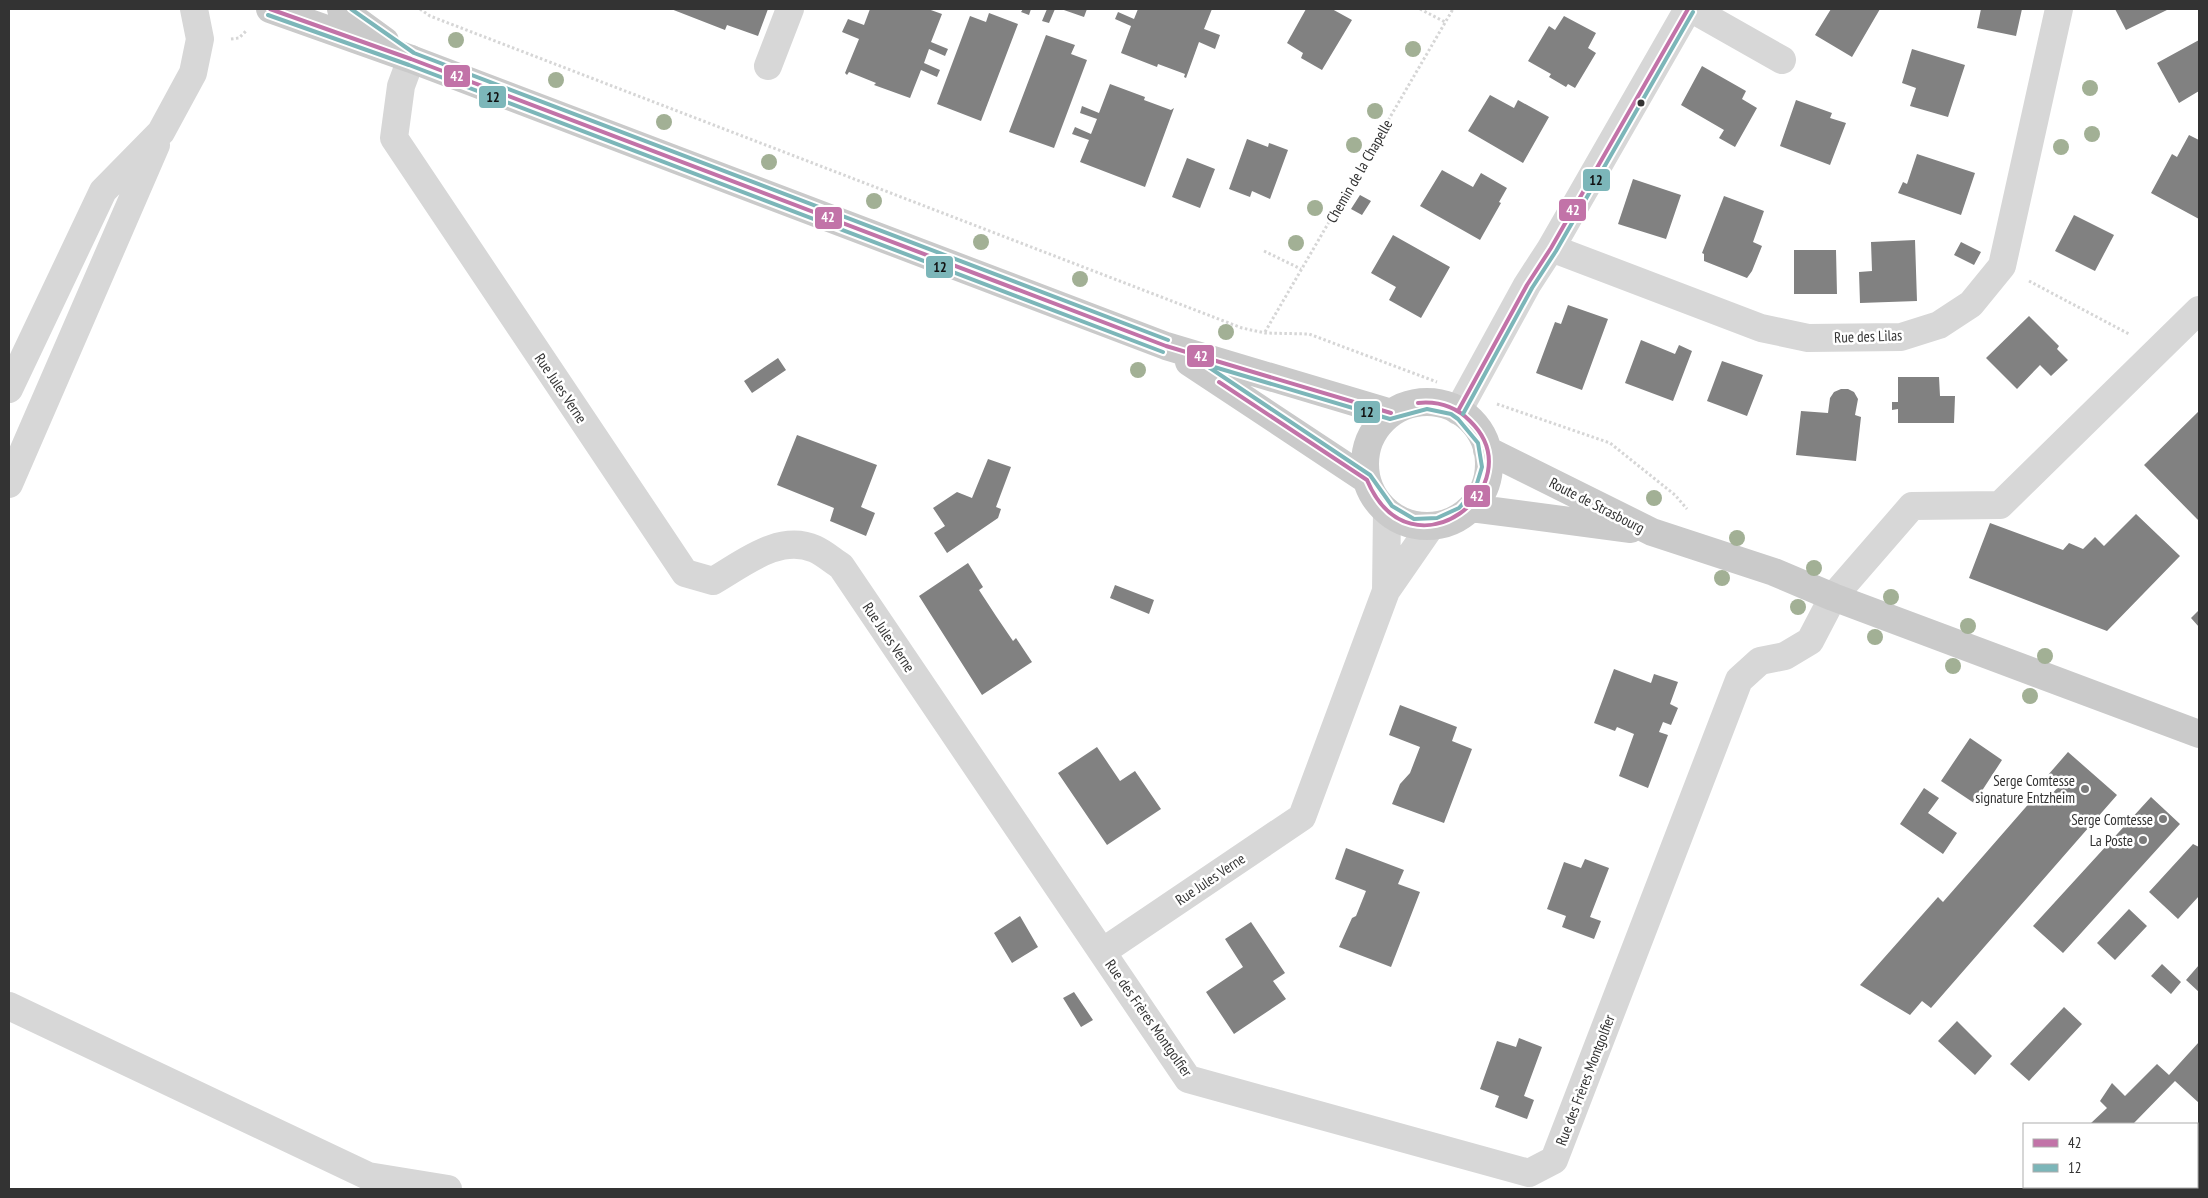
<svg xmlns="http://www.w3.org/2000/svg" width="2208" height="1198" viewBox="0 0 2208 1198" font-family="'PT Sans Narrow',sans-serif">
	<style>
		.building { fill: #818181 }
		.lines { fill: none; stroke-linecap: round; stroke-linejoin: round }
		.path { stroke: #d6d6d6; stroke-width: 3; stroke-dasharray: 2.5 2.5; stroke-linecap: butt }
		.minor { stroke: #d7d7d7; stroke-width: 28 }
		.major { stroke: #cacaca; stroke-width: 28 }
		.bus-1-casing { stroke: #fff; stroke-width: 8 }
		.bus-2-casing { stroke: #fff; stroke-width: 8 }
		.bus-1 { stroke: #c273a8; stroke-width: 4 }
		.bus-2 { stroke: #7cb6b9; stroke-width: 4 }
		.tree { fill: #a2b095 }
		.bus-dot { fill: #333; stroke: #fff; stroke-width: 2 }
		.poi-dot { fill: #7a7a7a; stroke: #fff; stroke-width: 2 }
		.labels { text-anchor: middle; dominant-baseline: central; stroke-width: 5; stroke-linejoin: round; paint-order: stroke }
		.street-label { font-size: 15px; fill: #333; stroke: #fff }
		.poi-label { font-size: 15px; fill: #333; stroke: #fff; text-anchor: end }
		.line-badge { stroke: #fff; stroke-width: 2 }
		.badge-label { font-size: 14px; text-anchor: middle; font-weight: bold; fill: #fff }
		.pale-badge-label { font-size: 14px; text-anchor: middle; font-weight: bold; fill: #111 }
	</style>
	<rect width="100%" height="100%" fill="#fff"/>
	<!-- building -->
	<path class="building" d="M671 9H768L758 36 727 25 725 30Z
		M870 9H928L942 14 931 42 948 49 945 56 929 49 924 63 940 70 937 77 921 70 910 98 874 85 876 83 849 72 847 75 845 73 859 39 842 32 848 19 864 25Z
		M1023 9H1031L1029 15 1021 12Z
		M1047 9H1055L1049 23 1042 21Z
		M1061 9H1087L1084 17Z
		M1138 9H1212L1204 29 1220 35 1215 49 1199 42 1186 78 1184 77 1185 74 1158 64 1157 67 1121 53 1131 26 1115 19 1118 12 1134 19Z
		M1306 9H1332L1352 20 1322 70 1301 58 1303 53 1287 43Z
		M1831 9H1880L1852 57 1815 35Z
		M1981 9H2022L2016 36 1977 28Z
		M2115 9H2169L2126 30Z
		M989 13 1018 24 981 121 937 104 970 16 986 22Z
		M1564 16 1596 33 1588 48 1596 53 1575 88 1568 84 1566 87 1549 77 1551 74 1528 61 1549 26 1555 30Z
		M1046 35 1075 45 1071 54 1087 60 1054 148 1009 132Z
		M2199 40V91L2179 103 2157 63Z
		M1912 49 1965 65 1948 117 1910 106 1916 88 1902 83Z
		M1702 66 1746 91 1742 99 1757 108 1735 147 1719 138 1724 130 1681 105Z
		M1110 84 1145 97 1144 100 1171 110 1174 108 1145 187 1080 162 1089 140 1072 134 1075 127 1091 134 1097 119 1080 113 1082 106 1099 113Z
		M1490 95 1514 108 1518 100 1549 117 1523 163 1468 131Z
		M1796 100 1832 113 1830 118 1846 123 1830 165 1780 146Z
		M2189 135 2199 140V219L2151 193 2172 154 2177 157Z
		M1247 139 1268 147 1269 143 1288 150 1270 199 1252 191 1250 197 1229 189Z
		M1917 154 1975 173 1961 215 1898 193 1903 182 1907 184Z
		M1187 158 1215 169 1200 208 1172 197Z
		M1442 170 1473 187 1481 173 1507 188 1499 202 1501 203 1480 240 1420 206Z
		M1633 179 1681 195 1666 239 1618 224Z
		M1360 195 1371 201 1362 215 1351 209Z
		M1724 196 1764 211 1753 242 1762 246 1752 271 1747 278 1704 261V254L1702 253Z
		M2074 215 2114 235 2095 271 2055 251Z
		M1393 235 1450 267 1421 318 1389 300 1396 287 1371 273Z
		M1915 240 1917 301 1860 303 1859 272 1872 271 1871 242Z
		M1961 242 1981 252 1974 265 1954 255Z
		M1794 250H1836L1837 294H1794Z
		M1568 305 1608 319 1582 390 1536 373 1555 322 1561 324Z
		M2029 316 2059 346 2057 349 2068 360 2051 376 2040 365 2017 389 1986 358Z
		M1641 340 1675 354 1679 345 1692 351 1673 401 1625 383Z
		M778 358 786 370 752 393 744 381Z
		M1722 361 1763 375 1747 416 1707 401Z
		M1898 377H1939L1940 396H1955L1954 423H1898V409L1892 410V402H1898Z
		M1841 389H1848L1854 392 1858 399 1855 415 1861 417 1856 461 1796 455 1801 411 1828 413 1830 398 1834 392Z
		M2199 411V521L2144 465Z
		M797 435 877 465 861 507 875 513 866 536 830 521 834 508 777 485Z
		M988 459 1011 467 996 507 1001 509 998 518 947 553 934 533 945 526 933 508 957 492 972 498Z
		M2136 514 2180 556 2107 631 1969 578 1990 523 2063 550 2069 543 2083 549 2095 537 2104 546Z
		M968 563 983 587 979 590 996 616 1013 641 1016 638 1032 662 982 695 919 596Z
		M1115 585 1154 600 1149 614 1110 598Z
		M2199 610V627L2191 618Z
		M1614 669 1651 683 1654 674 1678 682 1670 704 1678 708 1671 725 1663 722 1659 732 1668 735 1648 788 1619 776 1634 734 1617 727 1615 731 1594 723Z
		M1400 705 1457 727 1452 741 1472 749 1444 823 1392 804 1400 784 1410 773 1420 747 1389 735Z
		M1970 738 2002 760 1974 803 1941 781Z
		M1097 747 1120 781 1135 771 1161 809 1107 845 1058 773Z
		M2068 752 2117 795 1931 1008 1922 1001 1910 1015 1860 985 1938 897 1943 902 2032 800 2041 806 2060 785 2048 775Z
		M1924 788 1939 798 1928 813 1957 833 1943 854 1900 824Z
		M2151 797 2180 824 2063 953 2033 926Z
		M2193 844 2199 847V896L2178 919 2149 892Z
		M1346 848 1404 870 1398 884 1420 892 1391 967 1339 947 1352 918 1356 916 1366 891 1335 879Z
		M1585 859 1609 868 1590 917 1601 921 1594 939 1562 927 1566 916 1547 909 1564 862 1581 868Z
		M2129 909 2147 926 2115 960 2097 943Z
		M1020 916 1038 947 1012 963 994 933Z
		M1251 922 1285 973 1273 981 1286 999 1234 1034 1206 992 1243 967 1225 939Z
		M2162 964 2181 982 2171 994 2151 976Z
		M2199 965V992L2186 980Z
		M1074 992 1093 1020 1081 1027 1063 998Z
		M2064 1007 2082 1024 2029 1081 2010 1064Z
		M1957 1021 1992 1056 1975 1075 1938 1041Z
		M1519 1038 1542 1047 1524 1096 1534 1100 1527 1119 1495 1107 1499 1096 1480 1089 1497 1041 1516 1047Z
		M2199 1042V1103L2175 1081 2133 1124H2090L2107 1108 2100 1101 2112 1083 2125 1096 2157 1064 2169 1075Z
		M2199 1172V1189H2168L2170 1187H2197V1175Z"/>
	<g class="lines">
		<!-- path -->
		<path class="path" d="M420 9 430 16 1242 328 1265 333 1309 334 1437 382
			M1420 9 1445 22
			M231 39 239 38 247 30
			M1264 251 1301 269
			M2029 281 2129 334
			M1265 332 1453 9
			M1497 404 1610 443 1675 495 1687 509"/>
		<!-- minor -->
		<path class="minor" d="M1692 9 1782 60
			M411 59 401 86 394 138 685 573 713 581C743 564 779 533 815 549 824 553 833 561 841 566L1102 952 1302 817 1386 591 1431 526
			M768 66 790 9
			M1551 248 1761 328 1808 338 1901 337 1939 325 1971 304 2002 266 2059 9
			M9 389 103 191 161 132 193 73 200 39 194 9
			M1458 411 1527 285 1551 248 1688 9
			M9 484 156 145
			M1386 591 1387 512
			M1102 952 1188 1079 1529 1173 1554 1160 1739 680 1760 661 1785 656 1810 641 1833 597 1912 506 2000 505 2199 310
			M9 1006 368 1176 448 1189"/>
		<!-- major -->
		<path class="major" d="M270 9 411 59 1166 346 1391 413
			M341 9 385 41
			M1189 362 1367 480
			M1365 464a62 62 0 1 1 124 0a62 62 0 1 1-124 0Z
			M1487 450 1652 532 1774 572 1833 597 2199 734
			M1471 508 1631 529"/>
		<!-- bus-1 casing -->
		<g class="bus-1-casing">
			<path id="bus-1" d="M270 9 411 59 1166 346 1391 413
				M1219 382 1367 480
				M1458 411 1527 285 1551 248 1688 9
				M1367 480C1411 584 1536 485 1470 421 1456 407 1438 401 1418 403"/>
		</g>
		<!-- bus-2 casing -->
		<g class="bus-2-casing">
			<path id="bus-2" d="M351 9 414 53 1168 340
				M268 15 409 65 1163 352
				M1204 364 1390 419 1427 409 1451 414 1458 419 1478 443 1482 467 1475 490 1459 508 1437 518 1414 519 1392 506 1370 475Z
				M1463 414 1532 288 1556 251 1693 12"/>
		</g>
		<!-- bus-1 -->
		<use href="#bus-1" class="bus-1"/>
		<!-- bus-2 -->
		<use href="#bus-2" class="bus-2"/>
	</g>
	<!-- trees -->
	<g class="tree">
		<circle cx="456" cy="40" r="8"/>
		<circle cx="1413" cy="49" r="8"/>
		<circle cx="556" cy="80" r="8"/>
		<circle cx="2090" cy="88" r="8"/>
		<circle cx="1375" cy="111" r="8"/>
		<circle cx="664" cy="122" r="8"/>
		<circle cx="2092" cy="134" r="8"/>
		<circle cx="1354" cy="145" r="8"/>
		<circle cx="2061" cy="147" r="8"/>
		<circle cx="769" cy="162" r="8"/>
		<circle cx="874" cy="201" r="8"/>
		<circle cx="1315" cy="208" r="8"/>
		<circle cx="981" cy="242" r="8"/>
		<circle cx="1296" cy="243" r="8"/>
		<circle cx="1080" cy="279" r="8"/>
		<circle cx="1226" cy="332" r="8"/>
		<circle cx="1138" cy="370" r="8"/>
		<circle cx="1654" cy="498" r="8"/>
		<circle cx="1737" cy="538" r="8"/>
		<circle cx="1814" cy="568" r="8"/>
		<circle cx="1722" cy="578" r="8"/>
		<circle cx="1891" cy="597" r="8"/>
		<circle cx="1798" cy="607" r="8"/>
		<circle cx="1968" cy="626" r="8"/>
		<circle cx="1875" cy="637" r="8"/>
		<circle cx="2045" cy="656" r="8"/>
		<circle cx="1953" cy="666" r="8"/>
		<circle cx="2030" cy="696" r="8"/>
	</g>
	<!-- markers -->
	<circle class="bus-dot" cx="1641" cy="103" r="4.5"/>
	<g class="poi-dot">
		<circle cx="2085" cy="789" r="5"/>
		<circle cx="2163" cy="819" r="5"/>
		<circle cx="2143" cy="840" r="5"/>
	</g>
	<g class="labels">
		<!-- street labels -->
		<g class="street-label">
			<text transform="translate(1359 171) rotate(-60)">Chemin de la Chapelle</text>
			<text transform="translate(1868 336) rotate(-2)">Rue des Lilas</text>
			<text transform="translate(561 388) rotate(56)">Rue Jules Verne</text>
			<text transform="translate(1597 505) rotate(27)">Route de Strasbourg</text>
			<text transform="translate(889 637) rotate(56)">Rue Jules Verne</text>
			<text transform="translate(1210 879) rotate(-34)">Rue Jules Verne</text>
			<text transform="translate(1149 1018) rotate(55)">Rue des Frères Montgolfier</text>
			<text transform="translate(1585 1080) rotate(-69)">Rue des Frères Montgolfier</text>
		</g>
		<!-- poi labels -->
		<g class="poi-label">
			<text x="2075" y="780">Serge Comtesse<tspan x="2075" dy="17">signature Entzheim</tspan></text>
			<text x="2153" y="819">Serge Comtesse</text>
			<text x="2133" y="840">La Poste</text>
		</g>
	</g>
	<g class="line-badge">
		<rect x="443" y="64" width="28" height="24" rx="5" fill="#c273a8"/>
		<rect x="478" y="85" width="29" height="24" rx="5" fill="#7cb6b9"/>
		<rect x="1582" y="168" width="29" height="24" rx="5" fill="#7cb6b9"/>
		<rect x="1558" y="198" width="29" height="24" rx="5" fill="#c273a8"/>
		<rect x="814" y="206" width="29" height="24" rx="5" fill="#c273a8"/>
		<rect x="925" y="255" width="29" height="24" rx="5" fill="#7cb6b9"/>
		<rect x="1186" y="344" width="29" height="24" rx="5" fill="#c273a8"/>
		<rect x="1353" y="400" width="28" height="24" rx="5" fill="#7cb6b9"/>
		<rect x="1463" y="484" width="28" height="24" rx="5" fill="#c273a8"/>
	</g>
	<g class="badge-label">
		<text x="457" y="81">42</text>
		<text x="1573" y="215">42</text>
		<text x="828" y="222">42</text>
		<text x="1201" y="361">42</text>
		<text x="1477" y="501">42</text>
	</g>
	<g class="pale-badge-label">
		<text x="493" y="102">12</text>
		<text x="1596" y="185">12</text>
		<text x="940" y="272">12</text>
		<text x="1367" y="417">12</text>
	</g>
	<!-- border -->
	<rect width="2208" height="1198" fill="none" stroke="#333333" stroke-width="20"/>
	<!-- legend -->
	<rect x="2023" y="1123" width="175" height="65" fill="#ffffff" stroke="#adadad"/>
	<rect x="2033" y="1139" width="25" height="8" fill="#c273a8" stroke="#adadad"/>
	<text x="2068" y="1148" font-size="15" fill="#333333">42</text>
	<rect x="2033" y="1164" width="25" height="8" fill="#7cb6b9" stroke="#adadad"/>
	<text x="2068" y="1173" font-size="15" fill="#333333">12</text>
</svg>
